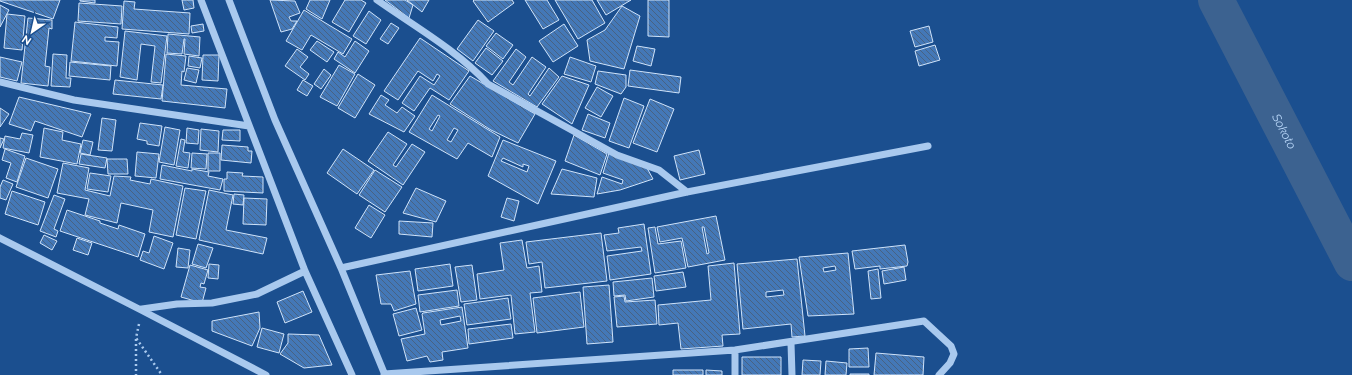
<svg xmlns="http://www.w3.org/2000/svg" width="1352" height="375" viewBox="0 0 1352 375" font-family="Raleway,sans-serif">
	<style>
		.lines { fill: none; stroke-linecap: round; stroke-linejoin: round }
		.river { stroke: #3c6290; stroke-width: 36 }
		.building { fill: url(#building-back-hatch); stroke: #cfe3fa; fill-rule: evenodd }
		.path { stroke: #a9c9ee; stroke-width: 2.5; stroke-dasharray: 2 3; stroke-linecap: butt }
		.minor { stroke: #a9c9ee; stroke-width: 7 }
		.labels { text-anchor: middle; dominant-baseline: central; stroke-width: 3.5; stroke-linejoin: round; paint-order: stroke }
		.water-label { font-size: 12px; font-style: italic; fill: #b5d3f5; stroke: #1b4f8f }
	</style>
	<defs>
		<pattern id="building-back-hatch" width="6" height="6" patternUnits="userSpaceOnUse"><rect width="6" height="6" fill="#4478b7"/><path d="M-1 5l2 2M0 0l6 6M5-1l2 2" fill="none" stroke="#486282"/></pattern>
	</defs>
	<rect width="100%" height="100%" fill="#1b4f8f"/>
	<g class="lines">
		<!-- river -->
		<path class="river" id="s1" d="M1216 0 1352 263"/>
	</g>
	<!-- building -->
	<path class="building" d="M0 0H60L53 19 0 1Z
		M80 0H95V3L80 1Z
		M182 0H193L194 8 184 10Z
		M270 0 295 1 300 13 289 17 291 21H297L292 29 281 32Z
		M310 0H330L322 19 306 9Z
		M345 0H361L366 3 349 32 332 22Z
		M385 0H405L413 5 409 18Z
		M407 0H429L422 12Z
		M474 0H512L514 3 488 22 473 1Z
		M525 0H547L559 20 543 29Z
		M555 0H592L605 23 578 39Z
		M597 0H631L606 15Z
		M648 0H669V37L648 36Z
		M124 1 135 2 134 9 190 13 189 34 122 29Z
		M79 3 122 6 121 24 78 21Z
		M0 5 9 10 0 27Z
		M622 6 640 16 624 69 590 61 587 40 605 30Z
		M304 10 352 39 343 54 311 35 302 50 286 41Z
		M369 11 381 20 366 44 353 36Z
		M7 14 25 16 22 50 4 48Z
		M28 18 52 20V29L49 28 45 66 50 67 48 86 21 83Z
		M478 20 494 31 473 61 457 49Z
		M75 22 118 27 117 38 105 37V41L119 42 117 66 71 61Z
		M391 23 399 28 388 44 380 39Z
		M203 24 204 31 192 33 191 26Z
		M564 24 578 46 553 62 539 41Z
		M929 26 933 42 915 47 910 31Z
		M125 31 167 36 161 83 151 82 155 46 141 44 137 80 120 77Z
		M496 33 513 45 503 59 486 46Z
		M168 34 200 37 199 56 184 54 185 39H184L182 54 167 53Z
		M420 38 469 71 449 100 430 88 414 111 402 103 420 76 434 85 440 76 437 74 433 81 418 71 398 100 384 91Z
		M317 41 334 52 327 62 310 50Z
		M355 41 369 51 355 73 334 59 338 52 345 57Z
		M935 45 940 60 919 66 915 51Z
		M637 46 655 49 651 66 633 61Z
		M486 48 503 61 492 75 475 63Z
		M297 49 308 57 300 67 309 74 305 80 285 66Z
		M516 49 526 57 509 82 513 85 532 57 546 67 528 94 530 96 549 68 559 77 537 107 493 81Z
		M53 54 67 55 66 78H71L70 87 51 86Z
		M166 54 186 56 184 72 182 71 181 85 227 89 225 108 162 101Z
		M203 55H219L218 81 202 80Z
		M189 56 202 58 200 68 188 66Z
		M0 57 22 62 17 81 0 77Z
		M570 57 596 66 591 82 564 74Z
		M70 62 111 66 110 80 69 76Z
		M339 65 355 74 337 106 320 97Z
		M187 68 199 70 196 83 184 80Z
		M324 69 331 75 321 89 314 84Z
		M630 70 681 77 679 93 628 86Z
		M598 71 626 75V87L621 94 595 84Z
		M358 74 375 85 355 118 338 108Z
		M470 76 535 114 518 143 491 130 450 104Z
		M562 76 589 85 572 124 542 104Z
		M115 80 163 85 161 99 113 94Z
		M303 80 313 86 307 96 297 90Z
		M597 87 613 96 601 117 585 108Z
		M381 95 389 100 385 105 397 113 402 107 415 116 404 132 369 114Z
		M432 95 500 137 492 157 468 143 457 159 409 132ZM438 115 440 116 432 131 429 129ZM454 128 458 130 451 142 447 140Z
		M19 97 91 114 82 137 35 121 31 131 9 124Z
		M624 98 644 106 629 148 609 141Z
		M650 99 674 109 657 152 633 143Z
		M0 108 9 114 0 127Z
		M588 114 610 123 605 138 582 130Z
		M102 118 116 120 112 151 98 150Z
		M140 123 162 126 159 146 147 144V141L137 139Z
		M165 127 180 130 174 165 159 162Z
		M44 128 63 132 62 140 81 144 77 164 40 157Z
		M187 128 199 130 198 144 186 143Z
		M201 129 219 131 218 152 200 150Z
		M223 130H240V141L222 140Z
		M388 132 407 144 393 165 396 167 412 144 425 152 403 185 368 161Z
		M22 133 33 135 29 153 3 148 5 136 20 139Z
		M574 135 607 154 600 175 565 161Z
		M0 138 4 139 0 148Z
		M181 139 185 140 183 152 190 153 188 168 176 166Z
		M83 140 93 142 90 155 80 153Z
		M503 140 556 161 538 204 488 176ZM503 158 523 167V164L529 166 527 172 501 161Z
		M222 145 248 147V151H252L251 163 221 160Z
		M5 149 25 156 17 182 6 178 11 163 2 160Z
		M343 149 374 170 357 194 327 173Z
		M699 150 705 174 680 180 674 156Z
		M137 152 159 154 156 178 135 176Z
		M192 153 207 154 206 169 191 168Z
		M208 153H220V171H208Z
		M609 153 647 168 653 179 620 190 597 194 602 177 622 184 623 180 603 173Z
		M81 154 107 158 105 168 79 164Z
		M26 158 58 169 48 198 16 187Z
		M107 159H127L128 174H108Z
		M63 163 89 168 85 190 110 196 114 176 131 177 130 180 150 184 151 179 183 186 173 237 149 232 153 210 121 203 117 223 85 215 89 199 57 193Z
		M162 165 192 171V169L209 172 208 176 223 179 220 190 160 179Z
		M562 169 597 178 594 197 551 194Z
		M375 170 402 187 385 212 359 195Z
		M227 172 243 173 242 176 263 177V193L224 191V179H227Z
		M90 173 111 176 108 192 87 189Z
		M3 180 13 184 6 200 0 198V187Z
		M185 188 206 191 196 239 176 235Z
		M416 188 446 201 436 222 403 213Z
		M209 190 233 195 226 230 267 238 263 254 199 240Z
		M12 191 45 202 38 225 5 214Z
		M234 194 244 195 243 205 233 204Z
		M54 195 65 199 54 229 58 231 56 237 40 231Z
		M244 198 267 199 266 225 243 224Z
		M507 198 519 201 514 221 501 217Z
		M369 205 385 215 371 238 355 228Z
		M67 210 100 221V223L118 229 119 225 145 234 138 257 60 231Z
		M716 216 725 260 688 267 682 238 660 242 657 227ZM702 227H704L709 253 707 254Z
		M399 221 433 223 432 237 399 234Z
		M644 224 651 274 610 280 607 256 642 251 641 247 607 251 604 235 619 233 618 228Z
		M655 227 658 244 681 241 686 268 655 273 648 228Z
		M601 233 607 281 545 288 542 262 529 264 526 242Z
		M44 235 57 241 52 250 40 243Z
		M154 236 173 243 164 269 140 260 143 251 149 253Z
		M77 238 92 243 88 255 73 250Z
		M522 240 527 268 539 266 542 292 530 293 535 332 515 334 511 295 480 299 477 274 504 270 500 243Z
		M198 244 213 248 206 268 192 264Z
		M905 245 908 262 907 266 880 269V266L855 269 852 251Z
		M178 248 190 250 188 268 176 267Z
		M848 253 854 314 808 316 799 257ZM835 266 836 270 824 272 823 268Z
		M797 259 805 336 792 337 791 324 743 329 737 264ZM783 290 784 295 766 297V292Z
		M734 263 740 334 722 335 723 346 681 349 678 323 659 325 658 305 711 300 708 266Z
		M209 264 219 265 218 279 208 278Z
		M450 264 453 286 418 291 415 269Z
		M190 265 208 270 204 284 201 283 200 287 206 288 202 303 181 297Z
		M472 265 477 300 461 302 455 267Z
		M904 267 906 280 884 284 882 271Z
		M878 269 881 298 871 299 868 271Z
		M410 271 416 304 394 311 391 304H381L376 275Z
		M683 272 686 287 656 291 654 276Z
		M652 278 654 297 626 301 625 295 614 296 613 282Z
		M609 285 613 342 587 344 583 287Z
		M457 290 459 306 420 312 418 295Z
		M303 291 312 312 285 323 277 302Z
		M580 292 584 327 537 333 533 298Z
		M624 296 625 302 655 300 657 324 617 327 614 297Z
		M508 298 511 319 467 325 464 304Z
		M462 307 468 348 442 352 443 360 430 362 427 356 407 361 401 339 425 334 422 314 423 313ZM460 316 461 321 441 325 440 320Z
		M416 308 422 330 399 336 393 314Z
		M259 312 260 328 252 346 212 331V321Z
		M511 324 513 338 469 344 468 329Z
		M262 328 284 334 279 353 257 347Z
		M288 334 319 335 332 365 304 368 280 354 288 343Z
		M868 348 869 367H849V349Z
		M876 353 924 357 923 375H874Z
		M742 357H781V375H742Z
		M803 360 821 361 820 375H802Z
		M826 361 847 363 846 375H825Z
		M673 370H703V375H673Z
		M706 370 722 371V375H706Z
		M850 374H869V375H850Z"/>
	<g class="lines">
		<!-- path -->
		<path class="path" d="M139 324 136 338 162 375
			M136 339V375"/>
		<!-- minor -->
		<path class="minor" d="M201 0 305 271 352 375
			M229 0 275 120 341 268 385 375
			M377 0C414 26 458 51 488 84L617 155 659 170 687 192
			M0 82 74 100 249 126
			M0 238 141 310 266 375
			M341 268 687 192 928 146
			M142 309 177 304 212 303 257 294 305 271
			M791 343 792 375
			M735 350V375
			M384 374 735 350 924 321 951 346 954 354 950 363 939 375"/>
	</g>
	<g class="labels">
		<!-- water labels -->
		<g class="water-label">
			<text stroke="none"><textPath href="#s1" startOffset="148">Sokoto</textPath></text>
		</g>
	</g>
	<!-- north arrow -->
	<g transform="translate(32 32) rotate(214)" stroke="#1b4f8f" stroke-width="3" paint-order="stroke">
	<path d="M0-3L7 15L0 10L-7 15Z" fill="#ffffff"/>
	<text y="-6" font-size="11" font-weight="bold" text-anchor="middle" fill="#ffffff">N</text>
	</g>
</svg>
